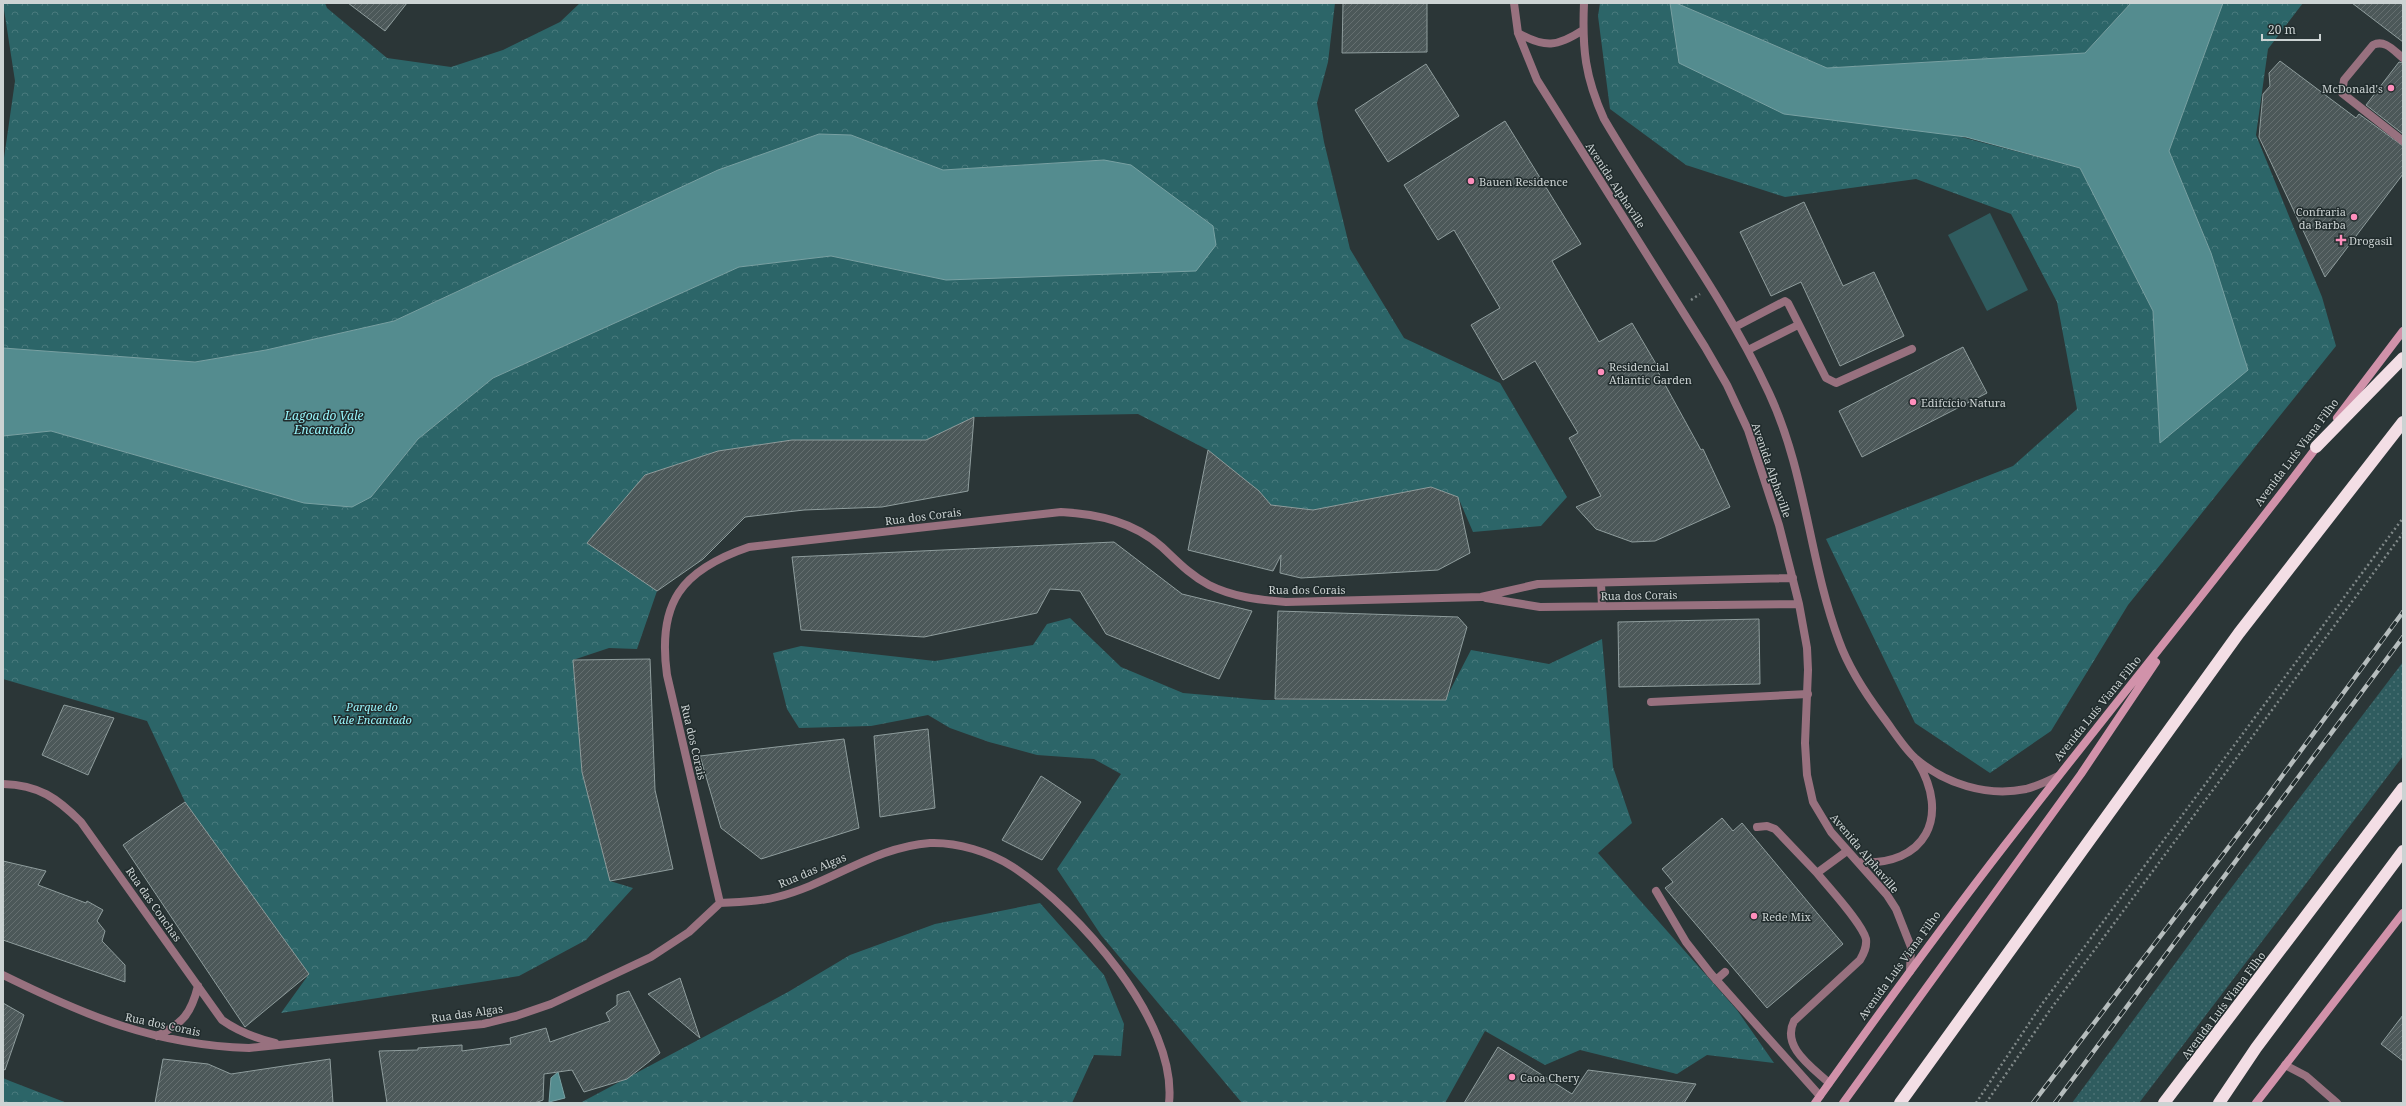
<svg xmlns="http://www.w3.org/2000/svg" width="2406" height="1106" viewBox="0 0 2406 1106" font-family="'Noto Serif',serif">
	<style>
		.grass { fill: url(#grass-dots) }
		.forest { fill: url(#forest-crowns) }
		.park { fill: #2f5c5f }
		.water { fill: #548c8f; stroke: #78a1a3 }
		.building { fill: url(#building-hatch); stroke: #8f9d9d }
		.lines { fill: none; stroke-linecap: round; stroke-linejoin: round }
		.path { stroke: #808989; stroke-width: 2.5; stroke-dasharray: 2 3; stroke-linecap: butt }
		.lane { stroke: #98717f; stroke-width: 8 }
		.street { stroke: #98717f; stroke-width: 8 }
		.secondary { stroke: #d192aa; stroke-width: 8 }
		.highway { stroke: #f3dee5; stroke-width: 12 }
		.rail-casing { stroke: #b6bdbd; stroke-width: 4.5 }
		.rail { stroke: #212c2d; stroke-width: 3; stroke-dasharray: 9; stroke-linecap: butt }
		.poi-dot { fill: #fe8ebc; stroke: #212c2d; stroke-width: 1.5 }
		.labels { text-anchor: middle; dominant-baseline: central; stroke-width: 3; stroke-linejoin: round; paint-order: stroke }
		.poi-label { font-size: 11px; fill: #ccd3d3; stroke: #212c2d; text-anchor: start }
		.street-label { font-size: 11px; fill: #ccd3d3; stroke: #212c2d }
		.park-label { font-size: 11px; font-style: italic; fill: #98f5fb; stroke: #212c2d }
		.water-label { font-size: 12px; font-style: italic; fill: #97f5fb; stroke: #212c2d }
	</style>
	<defs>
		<pattern id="grass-dots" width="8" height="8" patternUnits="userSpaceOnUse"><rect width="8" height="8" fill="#2f5c5f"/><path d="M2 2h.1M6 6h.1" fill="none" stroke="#4c7275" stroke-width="1.8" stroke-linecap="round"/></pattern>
		<pattern id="forest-crowns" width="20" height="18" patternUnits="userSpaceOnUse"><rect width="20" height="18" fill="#2c6568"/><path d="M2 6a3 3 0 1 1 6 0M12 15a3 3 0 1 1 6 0" fill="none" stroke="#497a7d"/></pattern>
		<pattern id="building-hatch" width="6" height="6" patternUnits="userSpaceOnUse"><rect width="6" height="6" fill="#4c5859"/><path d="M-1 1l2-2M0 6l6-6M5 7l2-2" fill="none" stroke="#656f70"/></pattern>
	</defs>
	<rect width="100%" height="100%" fill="#2b3637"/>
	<!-- grass -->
	<path class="grass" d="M2403 662V756L2139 1103H2072L2222 900Z"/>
	<!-- forest -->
	<path class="forest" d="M3 3H325L327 8 387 58 451 67 503 50 560 22 580 3H1335L1328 62 1317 103 1324 142 1350 249 1404 338 1500 383 1567 497 1541 526 1473 532 1458 497 1431 487 1313 510 1271 505 1259 491 1208 450 1138 414 974 417 926 440H792L718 451 645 475 587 543 657 591 637 649 609 648 573 660 582 772 610 881 633 888 586 940 519 976 281 1013 309 974 185 802 147 721 3 679V436L51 431 304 503 371 497 418 439 493 378 739 267 831 256 946 280 1104 160 943 170 851 135 819 134 718 170 394 321 266 350 195 362 3 348V165L15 81Z
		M1600 3H1670L1679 63 2080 168 2153 311 2160 443 2211 253 2169 151 2223 3H2303L2268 49 2256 135 2322 297 2336 346 2128 605 2051 731 1990 773 1915 723 1826 539 2013 466 2077 409 2057 302 2011 214 1916 179 1785 197 1686 165 1610 109 1598 16Z
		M1676 3H2131L2085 53 1827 68Z
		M1070 618 1121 667 1183 693 1264 700H1445L1471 650 1549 664 1602 639 1613 767 1632 823 1598 853 1737 1010 1774 1063 1707 1055 1677 1074 1580 1050 1545 1065 1485 1031 1445 1103H1242L1101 935 1057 869 1121 774 1094 759 1037 755 989 742 950 728 928 715 871 726 799 728 787 709 773 653 801 646 935 661 1033 645 1047 624Z
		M1040 903 1104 975 1124 1024 1121 1056 1094 1055 1072 1103H580L788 992 850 955 935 924Z
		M3 1078 10 1081 67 1103H3Z"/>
	<!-- park -->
	<path class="park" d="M1990 213 2028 290 1987 311 1948 235Z"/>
	<!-- water -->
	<path class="water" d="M1670 3H1676L1827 68 2085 53 2131 3H2223L2169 151 2211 253 2248 370 2160 443 2153 311 2080 168 1966 137 1784 114 1679 63Z
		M819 134 851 135 943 170 1104 160 1131 165 1213 226 1216 245 1196 271 946 280 831 256 739 267 493 378 418 439 371 497 352 507 304 503 51 431 3 436V348L195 362 266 350 394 321 718 170Z
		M558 1072 565 1098 549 1102 551 1078Z"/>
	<!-- building -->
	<path class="building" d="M348 3H407L385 31Z
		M1343 3H1427V52L1342 53Z
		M2352 3H2403V42Z
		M2280 61 2356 118 2359 114 2403 146V174L2325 277 2259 137 2263 94 2270 86 2269 73Z
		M2399 62 2403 63V134L2366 105Z
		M1426 64 1459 116 1388 162 1355 110Z
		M1505 121 1581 244 1552 261 1599 342 1632 323 1659 369 1657 370 1701 450 1703 449 1730 507 1655 541 1632 542 1596 529 1576 507 1601 496 1569 438 1578 433 1535 361 1503 380 1471 325 1500 308 1454 230 1438 240 1404 185Z
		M1804 202 1843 286 1874 272 1904 336 1840 366 1801 282 1771 296 1740 232Z
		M1963 347 1987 393 1862 457 1839 411Z
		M974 417 968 491 882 507 804 510 745 517 703 559 657 591 587 543 645 475 718 451 792 440H926Z
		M1208 450 1259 491 1271 505 1313 510 1431 487 1458 497 1470 553 1438 570 1301 578 1280 573 1281 555 1273 571 1188 550Z
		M1114 542 1182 594 1252 611 1219 679 1106 634 1080 591 1050 589 1037 613 924 637 801 630 792 557Z
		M1278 611 1458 617 1467 627 1446 700 1275 699Z
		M1759 619 1760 684 1619 687 1618 622Z
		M650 659 655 790 673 869 610 881 582 772 573 660Z
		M64 705 114 718 88 775 42 755Z
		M928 729 935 808 880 817 874 736Z
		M844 739 859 828 761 859 721 828 700 756Z
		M1041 776 1081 802 1042 860 1002 840Z
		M185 802 309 974 245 1027 123 845Z
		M1722 818 1733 831 1742 823 1843 944 1767 1008 1665 888 1673 882 1662 869Z
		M3 861 46 871 38 885 86 903 87 901 103 910 97 921 105 931 102 941 125 965V982L3 940Z
		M680 978 700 1038 648 994Z
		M629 991 660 1053 627 1079 584 1092 572 1070 544 1074 543 1100 535 1103H387L379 1051 418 1050V1048L462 1045V1051L511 1044 510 1038 546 1028 550 1042 610 1021 606 1013 617 1005V995Z
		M3 1003 24 1015 5 1070 3 1069Z
		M2403 1015V1061L2381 1044Z
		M1498 1047 1572 1094 1588 1070 1696 1084 1684 1103H1464Z
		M163 1059 208 1064 231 1074 330 1059 333 1103H155Z"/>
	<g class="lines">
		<!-- path -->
		<path class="path" d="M1691 300 1700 294
			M1976 1103 2042 1004 2403 518
			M1986 1103 2050 1010 2403 533"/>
		<!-- lane -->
		<path class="lane" d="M2403 58C2394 51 2385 39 2373 45L2344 80 2342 93 2403 141
			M1735 327 1785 301 1788 303 1826 378 1836 383 1912 349
			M1748 350 1798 325
			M1651 702 1808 694
			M1757 827 1767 826 1775 829 1817 873
			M1656 891 1686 942 1711 974 1820 1096
			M1716 980 1725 972
			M2285 1065 2306 1076 2337 1103
			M1829 1083C1812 1067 1781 1047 1794 1021L1860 960C1864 953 1867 947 1866 939 1862 923 1829 888 1817 873L1847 851"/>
		<!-- street -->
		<path class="street" d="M1514 3 1518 33 1537 80 1705 347 1727 385 1748 430 1779 525 1799 604 1807 648 1808 670 1805 743 1807 775 1813 802 1831 832 1887 895 1896 909 1911 947 1910 971
			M1584 3C1582 49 1585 77 1604 119 1658 211 1724 296 1769 393 1806 472 1809 560 1839 641 1849 669 1865 693 1883 717 1893 730 1903 747 1915 758 1945 784 1987 797 2026 789 2037 786 2048 781 2058 776
			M1518 33C1545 48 1557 47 1583 30
			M1601 583 1602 606
			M1486 598 1540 607 1799 604
			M3 784C39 785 57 798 81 822L222 1020C239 1032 255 1038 275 1043
			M1858 862C1926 867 1951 816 1917 761
			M720 903 667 675C657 603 681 570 749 547L1061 512C1098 514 1134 522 1162 547 1177 561 1190 575 1209 585 1233 597 1259 600 1286 602L1481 597 1538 584 1793 578
			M3 975C86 1016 155 1045 249 1048L483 1024 516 1016 551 1004 651 957 689 932 720 903C739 902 758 902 777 897 830 884 874 847 930 843 957 842 990 852 1013 867 1077 909 1178 1021 1169 1103
			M157 1036C183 1023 191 1014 198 986"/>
		<!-- secondary -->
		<path class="secondary" d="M2337 418 2403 331
			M1815 1103C1877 1016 1940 929 2005 845 2109 710 2217 579 2319 444
			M1843 1103 2081 774 2156 662
			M2256 1103 2403 913"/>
		<!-- highway -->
		<path class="highway" d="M2316 447 2403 358
			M1900 1103 2239 633 2403 422
			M2164 1103 2403 788
			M2219 1103 2256 1048 2403 851"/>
		<!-- rail casing -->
		<g class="rail-casing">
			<path id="rail" d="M2033 1103 2263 802 2403 612
				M2055 1103 2403 637"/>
		</g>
		<!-- rail -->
		<use href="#rail" class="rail"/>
	</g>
	<!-- markers -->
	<g class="poi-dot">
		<circle cx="2391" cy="88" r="4"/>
		<circle cx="1471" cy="181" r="4"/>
		<circle cx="2354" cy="217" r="4"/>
		<path d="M2339 234h4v4h4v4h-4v4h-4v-4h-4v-4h4z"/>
		<circle cx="1601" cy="372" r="4"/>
		<circle cx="1913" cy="402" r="4"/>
		<circle cx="1754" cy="916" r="4"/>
		<circle cx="1512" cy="1077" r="4"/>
	</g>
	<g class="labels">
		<!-- poi labels -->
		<g class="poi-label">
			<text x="2383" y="88" text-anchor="end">McDonald's</text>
			<text x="1479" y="181">Bauen Residence</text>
			<text x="2346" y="211" text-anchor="end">Confraria<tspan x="2346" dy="13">da Barba</tspan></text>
			<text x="2349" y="240">Drogasil</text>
			<text x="1609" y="366">Residencial<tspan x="1609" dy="13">Atlantic Garden</tspan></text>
			<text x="1921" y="402">Edifcício Natura</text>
			<text x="1762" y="916">Rede Mix</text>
			<text x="1520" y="1077">Caoa Chery</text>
		</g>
		<!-- street labels -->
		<g class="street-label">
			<text transform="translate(1616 185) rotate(57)">Avenida Alphaville</text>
			<text transform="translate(2296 452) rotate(-53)">Avenida Luís Viana Filho</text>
			<text transform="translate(1772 470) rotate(71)">Avenida Alphaville</text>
			<text transform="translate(923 516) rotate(-7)">Rua dos Corais</text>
			<text x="1307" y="589">Rua dos Corais</text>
			<text transform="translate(1639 595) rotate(-1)">Rua dos Corais</text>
			<text transform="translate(2097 708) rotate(-51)">Avenida Luís Viana Filho</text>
			<text transform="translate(694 742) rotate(77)">Rua dos Corais</text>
			<text transform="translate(1865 853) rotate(50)">Avenida Alphaville</text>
			<text transform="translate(812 870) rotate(-23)">Rua das Algas</text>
			<text transform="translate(154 904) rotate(55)">Rua das Conchas</text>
			<text transform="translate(1899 965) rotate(-54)">Avenida Luís Viana Filho</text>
			<text transform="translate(2223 1005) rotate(-53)">Avenida Luís Viana Filho</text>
			<text transform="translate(467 1013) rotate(-8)">Rua das Algas</text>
			<text transform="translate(163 1024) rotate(12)">Rua dos Corais</text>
		</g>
		<!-- park labels -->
		<g class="park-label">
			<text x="372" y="706">Parque do<tspan x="372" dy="13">Vale Encantado</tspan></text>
		</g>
		<!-- water labels -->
		<g class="water-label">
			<text x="324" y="415">Lagoa do Vale<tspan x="324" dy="14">Encantado</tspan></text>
		</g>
	</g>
	<!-- border -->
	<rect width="2406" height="1106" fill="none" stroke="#ccd3d3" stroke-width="8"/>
	<!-- scale -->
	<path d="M2262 34v6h58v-6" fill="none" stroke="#ccd3d3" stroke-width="2"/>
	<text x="2268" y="34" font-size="12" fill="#ccd3d3" stroke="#212c2d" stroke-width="3" paint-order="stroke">20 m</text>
</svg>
